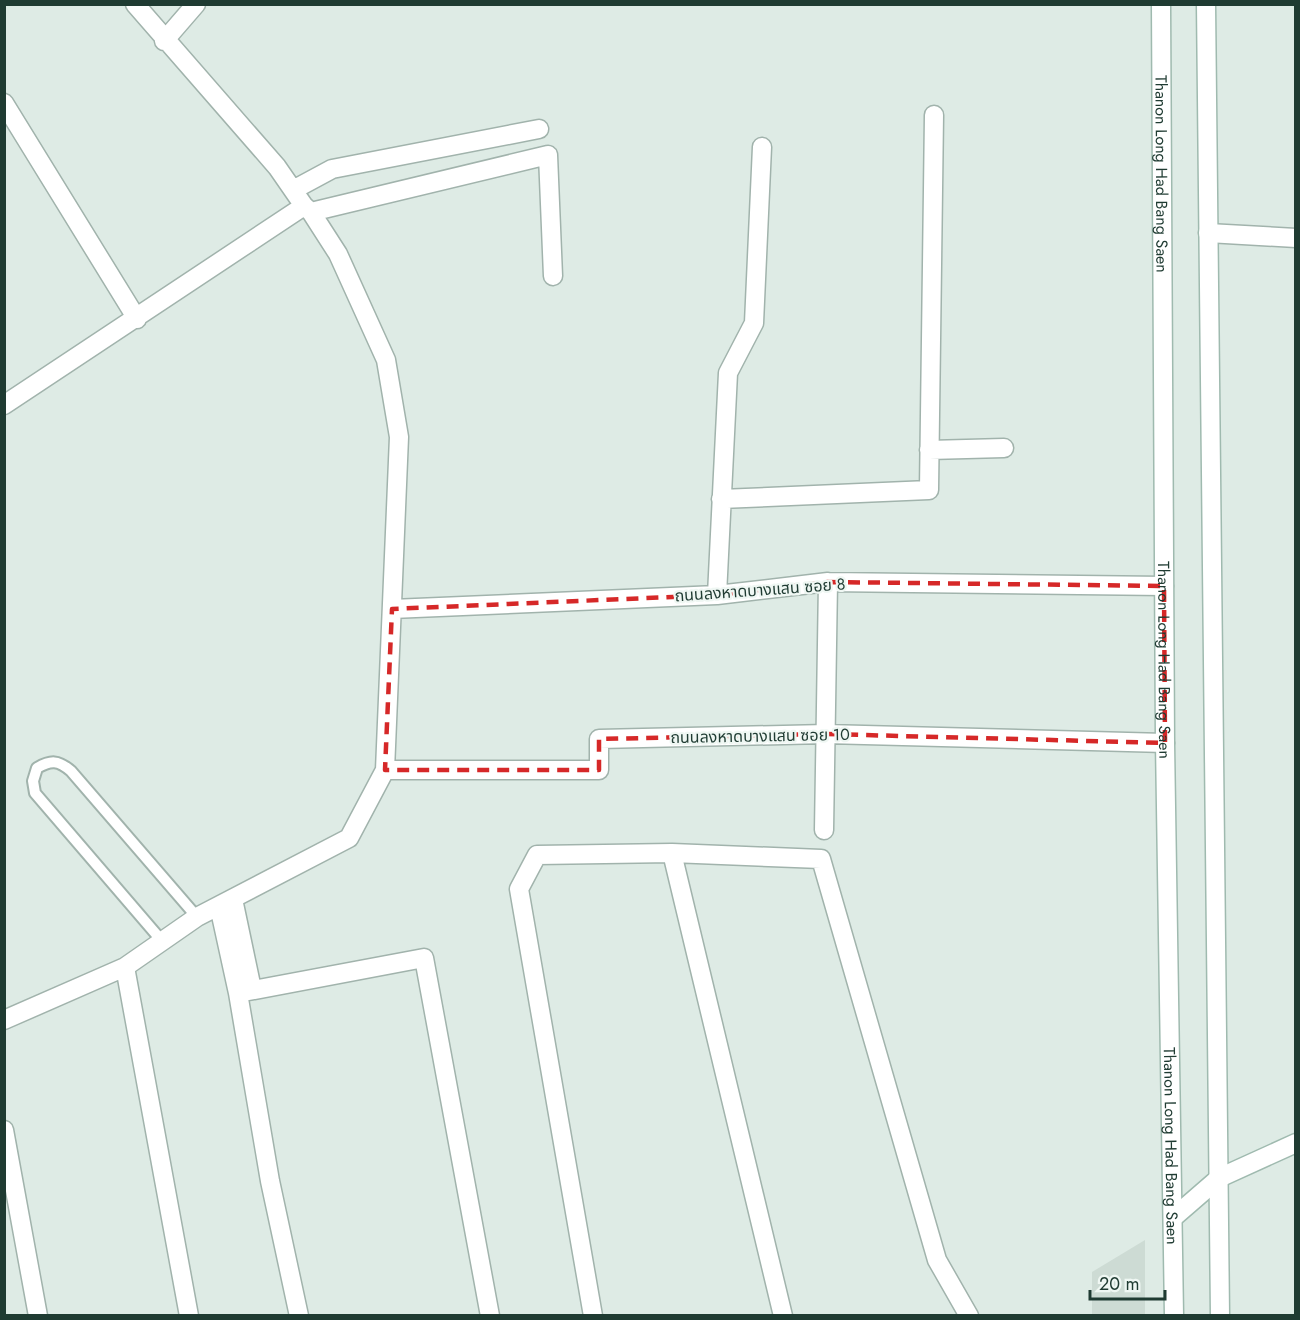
<svg xmlns="http://www.w3.org/2000/svg" width="1300" height="1320" viewBox="0 0 1300 1320" font-family="Jost,'Noto Sans Thai',sans-serif">
	<style>
		.built { fill: #cddbd4 }
		.lines { fill: none; stroke-linecap: round; stroke-linejoin: round }
		.lane-casing { stroke: #a1b3ac; stroke-width: 14 }
		.street-casing { stroke: #a1b3ac; stroke-width: 21 }
		.secondary-casing { stroke: #9fbaaf; stroke-width: 21 }
		.lane { stroke: #fff; stroke-width: 10 }
		.street { stroke: #fff; stroke-width: 18 }
		.secondary { stroke: #fff; stroke-width: 18 }
		.marked { fill: none; stroke: #d62828; stroke-width: 4.5; stroke-dasharray: 12 8; stroke-linejoin: round }
		.labels { text-anchor: middle; dominant-baseline: central; stroke-width: 4.5; stroke-linejoin: round; paint-order: stroke }
		.street-label { font-size: 16px; fill: #1f3b32; stroke: #eff7f3 }
	</style>
	<rect width="100%" height="100%" fill="#deebe5"/>
	<!-- built -->
	<path class="built" d="M1145 1240V1315H1092V1272Z"/>
	<g class="lines">
		<!-- lane casing -->
		<g class="lane-casing">
			<path id="lane" d="M162 941 35 793 33 781 37 768C51 760 58 760 71 771L197 917"/>
		</g>
		<!-- street casing -->
		<g class="street-casing">
			<path id="street" d="M164 41 196 4
				M4 103 137 319
				M293 190 332 169 539 129
				M311 212 548 155 553 276
				M1208 233 1296 238
				M4 405 304 206
				M929 450 1004 448
				M721 499 929 490 934 115
				M717 595 728 373 754 323 762 147
				M392 609 717 595 828 582 1164 586
				M385 770H599V739L826 734 1165 743
				M824 830 828 582
				M672 853 783 1316
				M233 899 252 989
				M219 906 238 993
				M125 967 189 1316
				M4 1020 125 967 197 917 349 838 385 770 399 437 386 360 338 254 311 212 304 206 277 167 135 4
				M4 1130 38 1316
				M299 1316 270 1181 238 993 424 958 490 1316
				M593 1316 519 889 537 855 672 853 821 859 937 1260 969 1316"/>
		</g>
		<!-- secondary casing -->
		<g class="secondary-casing">
			<g id="secondary">
				<path id="s1" d="M1161 4 1165 743 1174 1316"/>
				<path d="M1206 4 1220 1316"/>
				<path d="M1174 1217 1219 1178 1296 1143"/>
			</g>
		</g>
		<!-- lane -->
		<use href="#lane" class="lane"/>
		<!-- street -->
		<use href="#street" class="street"/>
		<!-- secondary -->
		<use href="#secondary" class="secondary"/>
	</g>
	<!-- marked area -->
	<path class="marked" d="M828 582 1164 586 1165 743 826 734 599 739V770H385L392 609 717 595Z"/>
	<g class="labels">
		<!-- street labels -->
		<g class="street-label">
			<text stroke="none"><textPath href="#s1" startOffset="170">Thanon Long Had Bang Saen</textPath></text>
			<text transform="translate(760 590) rotate(-4)">ถนนลงหาดบางแสน ซอย 8</text>
			<text stroke="none"><textPath href="#s1" startOffset="656">Thanon Long Had Bang Saen</textPath></text>
			<text transform="translate(760 736) rotate(-1)">ถนนลงหาดบางแสน ซอย 10</text>
			<text stroke="none"><textPath href="#s1" startOffset="1142">Thanon Long Had Bang Saen</textPath></text>
		</g>
	</g>
	<!-- border -->
	<rect width="1300" height="1320" fill="none" stroke="#1f3b32" stroke-width="12"/>
	<!-- scale -->
	<path d="M1090 1290v9h75v-9" fill="none" stroke="#1f3b32" stroke-width="3"/>
	<text x="1099" y="1290" font-size="18" fill="#1f3b32" stroke="#eff7f3" stroke-width="4.5" paint-order="stroke">20 m</text>
</svg>
